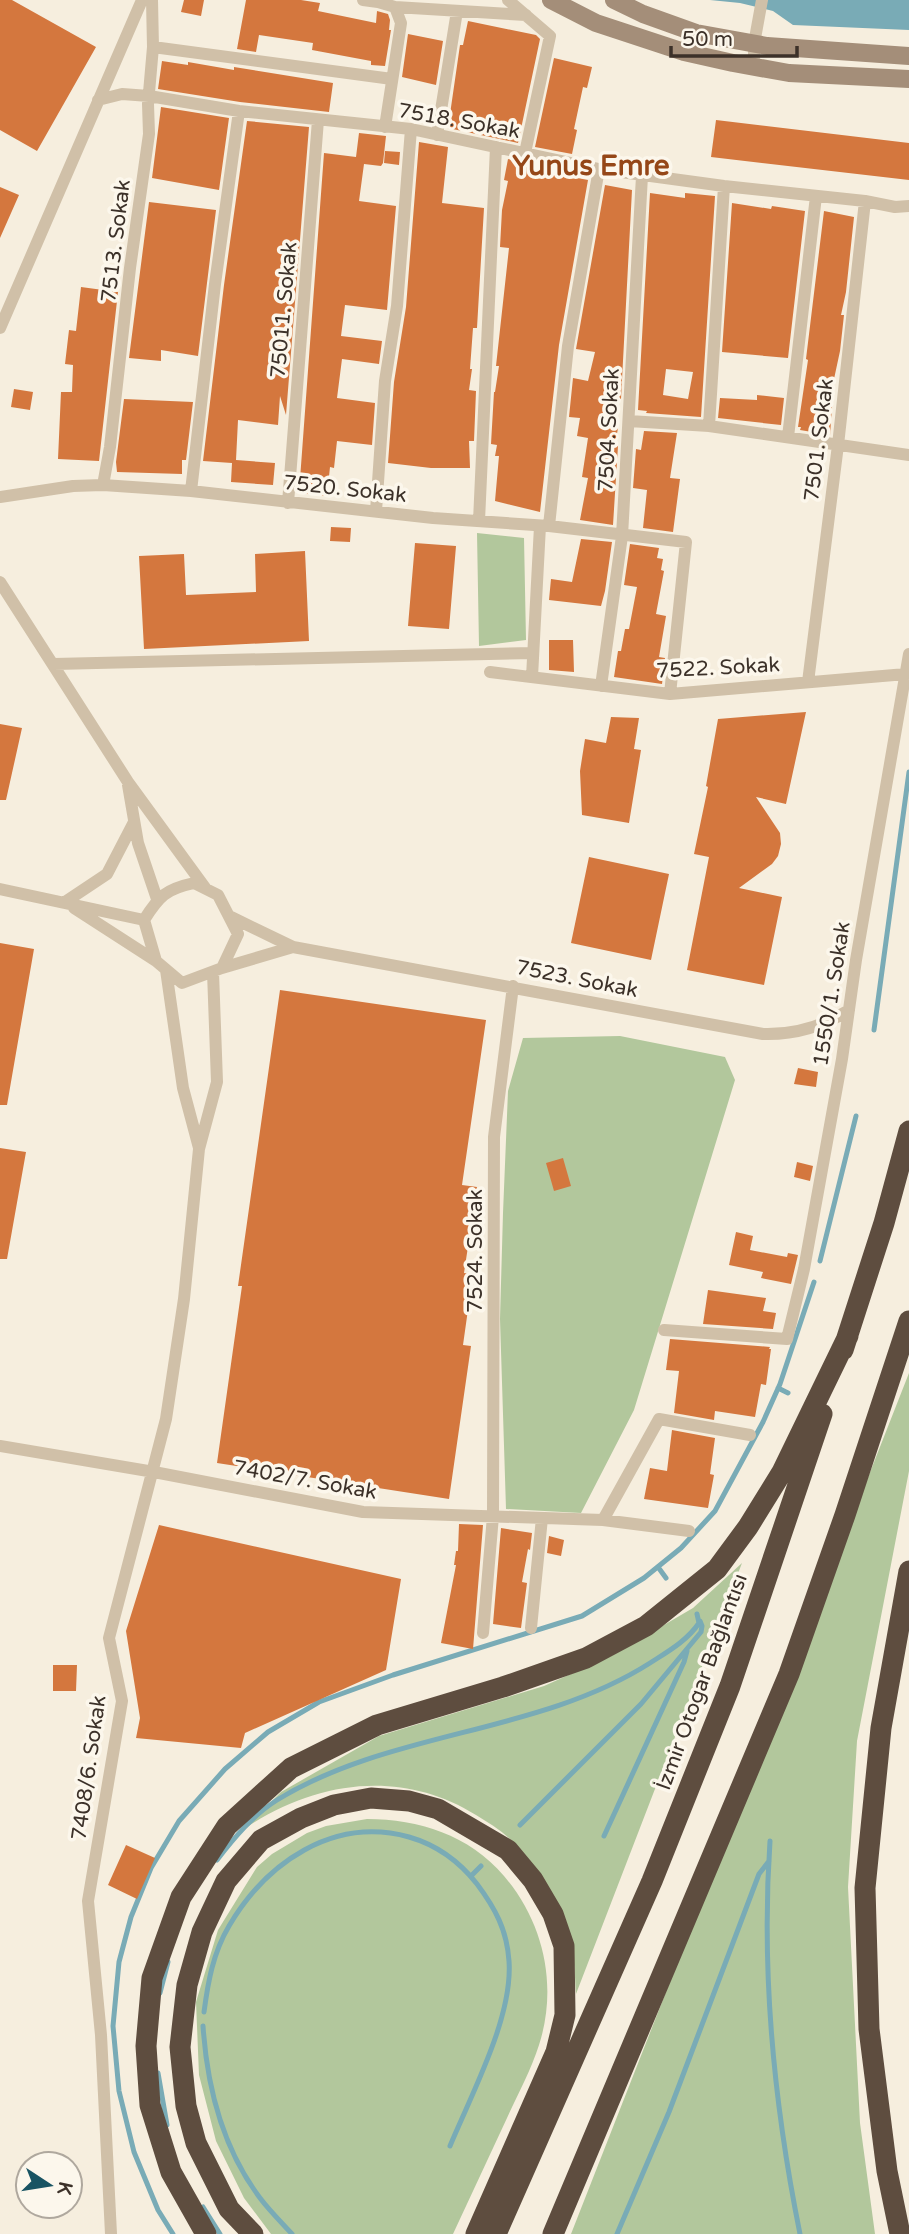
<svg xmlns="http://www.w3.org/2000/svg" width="909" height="2234" viewBox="0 0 909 2234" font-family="'Varela Round',sans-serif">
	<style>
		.green { fill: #b2c79c }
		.water { fill: #79abb6 }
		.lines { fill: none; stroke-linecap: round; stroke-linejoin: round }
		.stream { stroke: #79abb6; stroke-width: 5 }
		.building { fill: #d4773e; fill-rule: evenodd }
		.minor { stroke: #d0c0a8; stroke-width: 12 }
		.secondary { stroke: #a48e79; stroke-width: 18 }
		.motorway { stroke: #5e4d3f; stroke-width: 21 }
		.labels { text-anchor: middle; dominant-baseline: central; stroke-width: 7; stroke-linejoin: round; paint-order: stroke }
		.street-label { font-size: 21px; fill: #3c3129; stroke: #fcf7ec }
		.district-label { font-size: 28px; font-weight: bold; fill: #954718; stroke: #fcf7ec }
	</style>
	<rect width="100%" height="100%" fill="#f6eede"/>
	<!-- green -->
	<path class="green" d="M477 533 524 538 526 640 479 646Z
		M620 1036 725 1057 735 1080 634 1410 581 1513 506 1509 500 1319 503 1213 508 1091 523 1038Z
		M909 1373V1471L857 1741 848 1887 860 2123 875 2234H571Z
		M742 1563 576 1994C575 1980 575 1965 572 1951 567 1934 554 1915 546 1899 538 1884 531 1865 521 1851 510 1836 491 1824 476 1815 401 1768 314 1781 244 1829L281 1792 379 1736 544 1686 611 1656 693 1608Z
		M367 1819C419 1819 469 1835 504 1876 544 1923 558 1986 539 2045 531 2070 518 2094 507 2118 489 2157 471 2195 453 2234H271L244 2198 216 2141 199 2075 196 2002 218 1930 257 1867 272 1854 307 1833 326 1826Z"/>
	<!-- water -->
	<path class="water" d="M710 0H909V30L793 25 773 11 740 3Z"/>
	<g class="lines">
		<!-- stream -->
		<path class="stream" d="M874 1030 909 772
			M820 1261 856 1116
			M778 1388 788 1393
			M658 1567 666 1578
			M520 1825 641 1704 701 1632 702 1626 700 1621
			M604 1836 684 1662 687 1651
			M770 1841C761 1972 774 2105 800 2234
			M217 1860C234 1838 253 1815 277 1800 391 1730 537 1735 650 1663 667 1652 687 1641 699 1623L697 1614
			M471 1876 481 1866
			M160 1993 168 1962
			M204 2012C208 1982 213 1953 229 1926 266 1863 333 1816 409 1837 437 1845 459 1861 477 1884 495 1908 507 1930 509 1961 513 2017 472 2093 450 2146
			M203 2026C207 2086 223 2149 260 2198 269 2210 281 2222 292 2234
			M158 2073 167 2125
			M203 2207 220 2234
			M173 2234 158 2210 134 2152 119 2091 113 2026 119 1962 131 1917 151 1868 179 1821 225 1769 268 1732 319 1702 393 1675 582 1616 644 1578 681 1548 715 1511 763 1422 780 1384 814 1282
			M617 2234 669 2112 759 1874 769 1861"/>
	</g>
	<!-- building -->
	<path class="building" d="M0 0H12L96 47 37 151 0 130Z
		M184 0H204L201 16 181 12Z
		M246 0H301L320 3 318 11 376 23 377 11 388 14 390 20 389 30H391L385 66 371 65V61L312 50 313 43 259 35 256 52 237 49Z
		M468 21 536 35 540 39 518 143 448 128 460 45H463Z
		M408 34 443 41 436 85 402 77Z
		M554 58 592 67 587 88 583 87 574 129 577 130 572 154 535 147Z
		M162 61 188 65V62L234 70V67L333 83 329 112 240 102 158 89Z
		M161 107 229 118 219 190 152 178Z
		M716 120 909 143V180L711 157Z
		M247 121 309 127 286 415 280 396 278 425 238 420 236 460 275 463 273 485 231 482 232 463 203 461 224 285Z
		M359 133 386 136 383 163 381 166 364 164 359 201 396 206 387 310 345 305 341 336 382 341 379 364 342 359 337 398 375 403 372 445 337 441 334 468 330 467 327 496 299 493 324 153 356 157Z
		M419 142 448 147 442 203 484 208 477 328H473L470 369H472L469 390 476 391 474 441H469L470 468H431L388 463 394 382 406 307Z
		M385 151 400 152 399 165 384 163Z
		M508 159 568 171 567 176 588 180 559 345 540 512 495 501 499 456H495L497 445 491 444 494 392H495L499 366H496L509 248 500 247 502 210 508 181 504 180Z
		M605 185 632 190 621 399 611 397 608 426 618 428 615 445 618 446 613 525 580 520 588 478 582 477 588 438 577 436 580 418 569 417 573 378 588 381 595 352 576 349Z
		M0 187 19 195 0 238Z
		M650 193 685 198V193L715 196 701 417 646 413 647 411 638 410ZM666 369 693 372 688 399 663 395Z
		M149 202 216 210 198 356 161 350V361L129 358Z
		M732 203 771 209 772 206 805 211 788 358 722 352Z
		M824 211 854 217 846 292 841 315H844L840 351 831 393H833L830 435 800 430 801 427H798L808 360 806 359Z
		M81 287 118 292 99 461 58 459 61 392H72L73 365 65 364 69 330 76 331Z
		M14 389 33 392 30 410 11 407Z
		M757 395 784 398 781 425 718 418 720 398 757 400Z
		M124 399 193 402 186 460H182V474L117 472 116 462Z
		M644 431 677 433 670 478 680 479 673 532 643 528 647 490 633 488 636 449 641 450Z
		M331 527 351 528 350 542 330 541Z
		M581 539 612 542 605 591 601 606 549 600 551 579 572 582Z
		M415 543 456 546 449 629 408 626Z
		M630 544 659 548 657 558 663 559 661 570 664 571 656 614 666 616 659 657 665 658 662 684 614 677 618 651H621L625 629H629L637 587 624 585Z
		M305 551 309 641 144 649 139 556 184 554 186 595 256 592 255 554Z
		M549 640H573L574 672 549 670Z
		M806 712 786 804 756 797 780 833 781 844 778 856 772 864 739 888 782 897 764 985 687 970 709 857 694 854 708 787 706 786 718 719Z
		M611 717 639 718 634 749 641 750 629 823 582 815 580 771 585 739 606 743Z
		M0 724 22 728 6 800H0Z
		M589 857 669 874 651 960 571 943Z
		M0 943 34 949 7 1105H0Z
		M280 990 486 1020 462 1185 477 1187 464 1273 473 1274 463 1345 471 1346 449 1499 217 1463 242 1286H238Z
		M798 1068 818 1072 816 1087 794 1084Z
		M0 1148 26 1152 7 1259H0Z
		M563 1158 571 1186 554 1191 546 1163Z
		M797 1162 813 1166 810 1181 794 1177Z
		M736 1232 753 1236 750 1250 787 1257 788 1253 798 1255 791 1284 761 1278 763 1272 729 1265Z
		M708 1290 766 1298 763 1311 776 1313 773 1329 703 1324Z
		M670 1339 770 1347 769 1349H771L766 1385 761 1384 755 1417 715 1411 714 1420 674 1413 679 1371 666 1370Z
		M672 1430 715 1438 710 1474 714 1475 708 1508 644 1499 650 1468 667 1471Z
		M459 1524 483 1525 473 1649 441 1643 456 1565H454L456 1551H458Z
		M159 1525 401 1579 386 1670 245 1733 241 1748 136 1738 140 1718 126 1631Z
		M501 1528 532 1533 530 1550 528 1549 522 1582 527 1583 521 1628 493 1624Z
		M549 1536 564 1540 561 1556 547 1553Z
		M53 1665H77L76 1691H53Z
		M126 1845 155 1858 137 1899 108 1885Z"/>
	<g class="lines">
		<!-- minor -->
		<path class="minor" d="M363 0 378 2 395 7 526 15
			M508 0 550 36 525 153
			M153 47 392 79
			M754 68V44L762 0
			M98 100 122 94 149 96 239 111 411 129 599 169 724 186 865 201 895 207 909 206
			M385 127 401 23 395 7
			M437 135 457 11
			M0 328 142 0
			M629 421 709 426 909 455
			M709 426 724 186
			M788 437 816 196
			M103 485 110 447 130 268 149 134 148 104 153 47 152 0
			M191 491 215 284 239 111
			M0 497 73 486 103 485 191 491 433 518 549 526 686 542 670 694
			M288 503 318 120
			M376 511 385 381 397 306 411 129
			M479 521 496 147
			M549 526 568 346 599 169
			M0 582 128 782 206 889
			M54 664 533 653
			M490 672 670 694 906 674
			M532 677 540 526
			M808 682 838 445 865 201
			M601 686 622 536 642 176
			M128 785 138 843 157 899
			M194 883 218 895 238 934 222 968 182 983 156 961 144 920C159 896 166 889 194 883Z
			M0 889 144 920
			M65 902 107 874 134 822
			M74 908 156 961
			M229 916 293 947 763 1034C795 1035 822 1027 849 1010
			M222 968 293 947
			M166 970 183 1088 199 1148
			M664 1330 787 1339 804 1269 842 1059 856 960 909 654
			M0 1446 154 1472 363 1512 603 1520 689 1531
			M603 1520 659 1419 750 1435
			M531 1628 542 1518
			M483 1633 493 1516 494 1137 513 986
			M111 2234 101 2035 88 1901 122 1701 109 1638 166 1419 184 1299 199 1149 217 1082 213 972"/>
		<!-- secondary -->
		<path class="secondary" d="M551 0 596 23 684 52 733 63 789 73 909 79
			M614 0 643 14 696 33 767 46 909 56"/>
		<!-- motorway -->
		<path class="motorway" d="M843 1350 884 1223 909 1131
			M206 2234 171 2172 150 2105 146 2046 152 1978 181 1897 227 1826 291 1768 377 1725 503 1687 586 1658 646 1626 717 1569 748 1527 782 1472 848 1336
			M253 2234 229 2209 196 2143 186 2106 180 2047 187 1985 202 1932 226 1881 261 1840 301 1818 334 1805 371 1798 409 1801 438 1809 508 1850 533 1880 553 1914 564 1946 565 2015 556 2052 476 2234
			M496 2234 652 1881 730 1686 822 1414
			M553 2234 789 1674 845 1515 909 1321
			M900 2234 887 2171 869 2029 865 1888 881 1728 909 1571"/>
	</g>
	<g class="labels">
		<!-- street labels -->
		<g class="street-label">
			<text transform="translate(459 121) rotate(10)">7518. Sokak</text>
			<text transform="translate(116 241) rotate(-83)">7513. Sokak</text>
			<text transform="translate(284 310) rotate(-85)">75011. Sokak</text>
			<text transform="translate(609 430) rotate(-87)">7504. Sokak</text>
			<text transform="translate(819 440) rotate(-83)">7501. Sokak</text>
			<text transform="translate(345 489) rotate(6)">7520. Sokak</text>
			<text transform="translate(718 668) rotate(-3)">7522. Sokak</text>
			<text transform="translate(577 979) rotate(11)">7523. Sokak</text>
			<text transform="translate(832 994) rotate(-81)">1550/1. Sokak</text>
			<text transform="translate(475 1251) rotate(-90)">7524. Sokak</text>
			<text transform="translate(305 1480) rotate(10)">7402/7. Sokak</text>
			<text transform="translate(702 1682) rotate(-70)">İzmir Otogar Bağlantısı</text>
			<text transform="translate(89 1768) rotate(-82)">7408/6. Sokak</text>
		</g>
		<!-- district labels -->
		<g class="district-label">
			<text x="591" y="166">Yunus Emre</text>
		</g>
	</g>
	<!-- north arrow -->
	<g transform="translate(49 2185) rotate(102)"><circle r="33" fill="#fcf7ec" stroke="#afa89e" stroke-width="2"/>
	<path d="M0-5L12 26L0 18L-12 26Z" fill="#195463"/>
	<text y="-10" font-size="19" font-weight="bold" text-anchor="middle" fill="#3c3129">K</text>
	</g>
	<!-- scale -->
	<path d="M671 46v10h126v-10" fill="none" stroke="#3c3129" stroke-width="3.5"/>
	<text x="682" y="46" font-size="21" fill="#3c3129" stroke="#fcf7ec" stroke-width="5" paint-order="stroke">50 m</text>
</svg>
